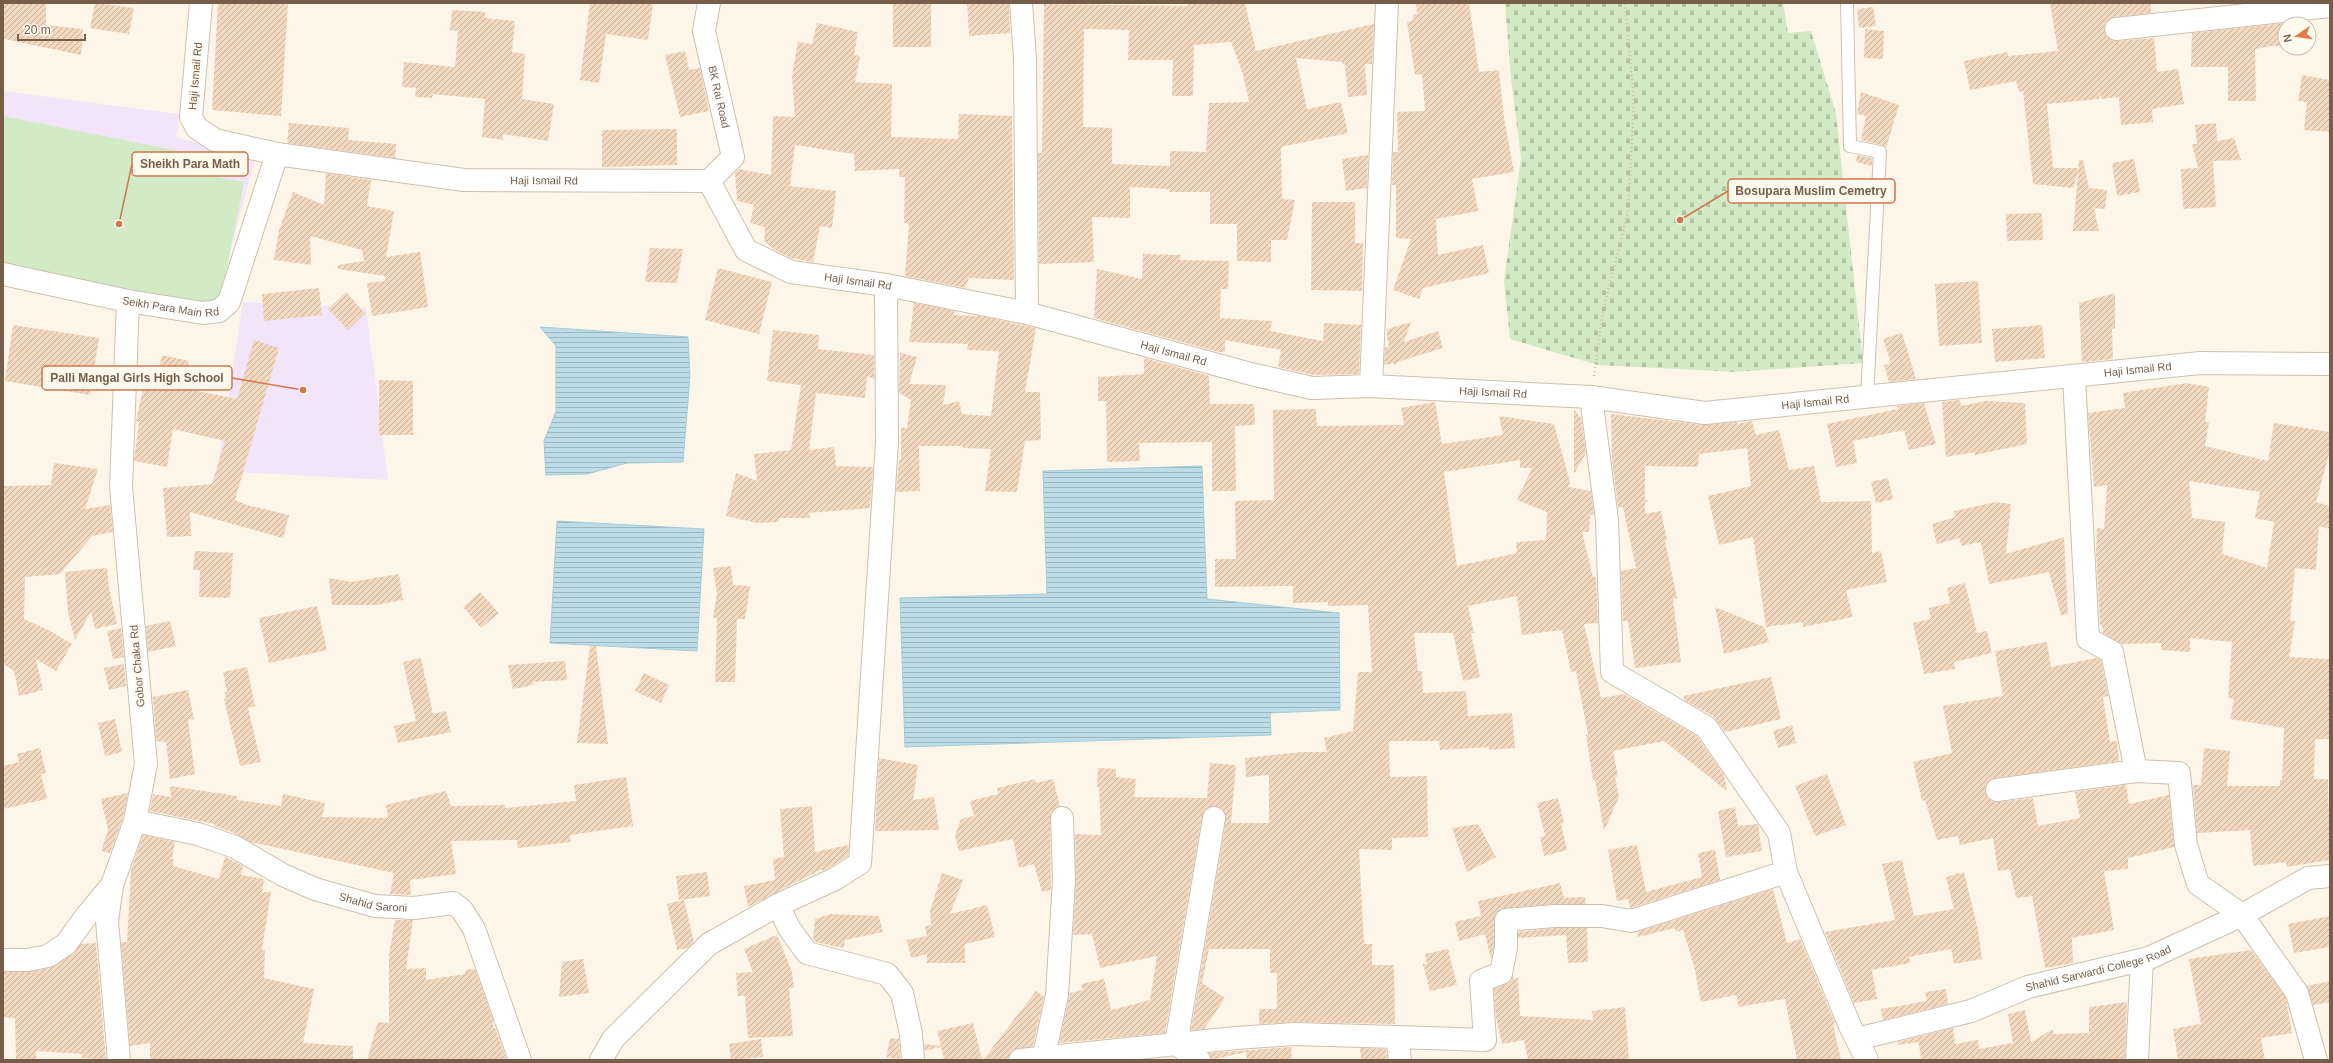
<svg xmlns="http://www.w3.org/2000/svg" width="2333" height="1063" viewBox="0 0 2333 1063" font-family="Arial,sans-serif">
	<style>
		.education { fill: #f3e4f9 }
		.cemetery { fill: url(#cemetery-stones) }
		.green { fill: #d2ebc6 }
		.water { fill: url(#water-rules); stroke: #a2ccd9 }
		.building { fill: url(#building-hatch); fill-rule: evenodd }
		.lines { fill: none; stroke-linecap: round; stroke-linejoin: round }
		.service-casing { stroke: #cfbfad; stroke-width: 14 }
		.minor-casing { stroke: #cfbfad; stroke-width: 24 }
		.path { stroke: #d8bba2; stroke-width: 2.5; stroke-dasharray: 1 3; stroke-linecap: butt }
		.service { stroke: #fff; stroke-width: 12 }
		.minor { stroke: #fff; stroke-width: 22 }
		.labels { text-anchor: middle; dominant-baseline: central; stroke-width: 4; stroke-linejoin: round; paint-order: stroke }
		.street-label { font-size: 11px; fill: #775e4b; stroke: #fffaee }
		.leader { fill: none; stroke: #d1764d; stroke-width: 1.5 }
		.callout-dot { fill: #d1764d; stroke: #fffaee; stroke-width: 1.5 }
		.callout { fill: #fffaee; stroke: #d1764d; stroke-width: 1.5 }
		.callout-label { font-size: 12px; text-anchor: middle; font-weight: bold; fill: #775e4b }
	</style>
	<defs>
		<pattern id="cemetery-stones" width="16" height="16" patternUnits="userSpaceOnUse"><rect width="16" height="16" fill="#d2ebc6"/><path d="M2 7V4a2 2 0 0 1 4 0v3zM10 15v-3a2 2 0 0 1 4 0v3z" fill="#afc2a3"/></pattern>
		<pattern id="water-rules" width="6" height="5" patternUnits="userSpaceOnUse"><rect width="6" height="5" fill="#bcdde7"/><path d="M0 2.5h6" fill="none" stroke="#9eb6bd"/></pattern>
		<pattern id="building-hatch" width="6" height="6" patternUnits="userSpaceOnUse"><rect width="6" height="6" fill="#f2d8bf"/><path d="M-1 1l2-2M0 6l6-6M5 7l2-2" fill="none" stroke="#c9b29d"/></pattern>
	</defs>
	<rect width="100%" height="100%" fill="#fdf6e8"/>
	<!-- education -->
	<path class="education" d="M3 91 179 114 176 137 255 159 217 300 3 266Z
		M243 302 366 308 388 480 217 471Z"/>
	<!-- cemetery -->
	<path class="cemetery" d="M1505 3H1783L1788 33 1811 31 1836 113 1863 363 1735 372 1598 365 1510 339 1504 281 1521 158 1511 79Z"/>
	<!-- green -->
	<path class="green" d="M3 116 184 152 180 170 244 182 219 309 3 266Z"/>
	<!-- water -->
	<path class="water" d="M540 327 688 337 690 376 683 462 627 463 587 474 546 475 544 441 556 411V346Z
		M1202 466 1207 599 1339 613 1340 710 1270 713 1271 735 905 747 900 598 1047 594 1043 471Z
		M557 521 704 529 697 651 550 643Z"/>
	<!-- building -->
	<path class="building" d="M3 3H46V25L83 29 81 55 4 39Z
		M95 3 134 8 129 34 90 28Z
		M218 3H288L281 116 212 110Z
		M590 3H653L648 40 606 34 599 83 580 80Z
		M893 3H931V47H893Z
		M967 3H1009L1010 33 969 36Z
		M1188 3H1245L1256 51 1374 24 1372 64H1365L1367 95 1348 97 1345 64H1342V62L1296 58 1307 109 1341 102 1348 133 1281 147 1282 199 1295 200 1287 240H1271V262L1237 261V224H1210V192H1169V189L1130 187V218L1092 217 1094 262 1039 264 1038 153H1042L1044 4 1188 6ZM1084 29 1129 30 1128 60H1173L1172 96H1193L1194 45 1231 42 1243 74 1249 102 1209 103 1206 152 1170 151V166L1112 164V128L1083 127Z
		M1416 3H1469L1479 72 1499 70 1504 118 1514 172 1472 179 1478 211 1436 219 1438 255 1483 245 1489 273 1423 288 1419 299 1393 290 1411 239 1396 238V185H1392L1393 152H1398L1397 112 1425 111 1422 74 1415 75 1407 22 1412 21 1414 14H1417Z
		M2050 3H2151V13L2114 17 2105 24 2104 31 2111 40 2117 41 2154 38 2157 72 2178 69 2184 104 2152 109 2153 122 2121 125 2119 97 2101 99 2100 93 2099 99 2047 104 2053 168H2079L2073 188 2033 184 2023 91 2019 92 2016 81 1970 90 1964 61 2008 52V56L2058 51Z
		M1873 7 1876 26 1859 28 1857 9Z
		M452 10 485 12V18L515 21 512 52 525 54 522 99 554 104 548 141 503 134V140L482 137 485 99 433 94 432 98 415 97 416 88 402 87 404 62 455 67 458 31 450 30Z
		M2294 22 2285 24 2283 46H2271L2255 49 2256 101H2228V67H2191L2192 33Z
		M817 23 858 32 854 55 860 56 855 82 892 84 891 137 958 139 959 114 1012 116 1014 280 969 278 965 288 905 276 909 224 904 223 905 177H899V169L855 171 854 154 795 145 790 186 836 191 832 228 820 226 813 262 791 258 775 250 764 241 765 227 750 223 754 205 737 201 735 173 739 169 771 175 773 116 795 117 792 76 798 42 812 44Z
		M1865 29 1884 31 1883 59 1864 58Z
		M685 51 689 70 700 68 709 111 680 117 665 55Z
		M2302 75 2330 80V132L2304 130 2307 102 2298 101Z
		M1861 92 1899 105 1886 148 1881 145 1861 140 1866 116 1857 114Z
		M289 123 349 128 348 140 396 144 395 158 287 143Z
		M2216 123 2217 141 2234 138 2241 160 2213 161 2216 207 2183 209 2181 169 2198 168 2192 144H2197L2195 125Z
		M677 129V165L602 167V130Z
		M1368 155 1367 188 1346 191 1342 159Z
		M1857 155 1872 158V166L1856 162Z
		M2134 159 2140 192 2117 196 2112 163Z
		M2079 160H2083L2089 188 2107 190 2105 209 2094 208 2099 231H2073Z
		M326 173 371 180 367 206 394 211 386 257 420 252 428 307 372 316 367 283 385 281V276L338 269V265L364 261 362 250 310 236 311 265 274 260 279 230 293 192 324 205Z
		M1312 202H1355V243H1363L1362 291 1311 290Z
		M2042 213 2043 240 2007 241 2006 214Z
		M650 248 683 249 677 283 645 282Z
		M1143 254 1181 255 1180 260 1229 261 1228 289H1221L1220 318 1272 321 1270 331 1323 341 1324 323 1361 325 1359 374 1313 375 1278 367 1281 350 1225 340V352H1219L1094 318 1097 269 1142 279Z
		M718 268 772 282 759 334 705 320Z
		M1978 281 1982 343 1939 346 1935 284Z
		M319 288 322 315 264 321 262 294Z
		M346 292 365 313 348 330 328 309Z
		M2115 293V328L2112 329 2113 359 2082 362 2079 303Z
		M914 303 955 311 953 315 980 316 1036 328 1025 392H1040L1041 440 1025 441 1017 492 985 491 991 449 963 448V446H919L920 491 896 492 899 460H901V428H907L911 400 899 393 900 353 917 357 909 384 946 385 943 405 959 401 962 414 991 416 999 351 967 350 968 344 909 342Z
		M1411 322 1404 342 1438 331 1443 348 1397 362 1395 367 1394 363 1384 365 1385 348 1389 347 1387 338V329Z
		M13 325 99 338 90 395 5 381Z
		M2042 325 2045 358 1995 362 1992 329Z
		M773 330 819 335 818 349 874 355V379L867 376 865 398 816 393 809 450 834 447 836 466 873 467 870 508 809 513 810 518H779V522L757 523 726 516 736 473 757 481 754 454 791 450 801 385 767 381Z
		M1902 333 1916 379 1889 382 1884 365 1891 363 1883 339Z
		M254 340 279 348 235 500 247 505 289 515 283 538 190 512 191 536 167 537 163 488 212 484 225 441 173 429 167 467 134 461 139 422 136 421 145 379 156 382 162 355 189 361 183 388 237 399Z
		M1144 358 1209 376 1210 404H1254L1255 425 1235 426 1236 491H1212V442L1139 443 1140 461 1107 462 1106 401H1098V377L1144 374Z
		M379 380 413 381V435H379Z
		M2187 383 2209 387 2205 422H2209L2205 446 2268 461 2274 423 2330 432V451L2316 502 2330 506V529L2319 526 2316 570 2295 568 2290 620 2295 621 2289 657 2330 659 2329 739H2315L2314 779H2328L2330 860 2287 867 2286 862 2253 866 2250 830 2197 833 2193 785H2201L2204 748 2230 751 2227 786H2280V780H2282L2284 728 2230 719 2234 699 2228 698 2232 642 2190 638V652L2161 650V643L2121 644 2103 633 2102 625H2100L2096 553 2097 528 2104 529 2107 485 2094 487 2088 413 2125 408 2123 393ZM2189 481 2260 492 2255 518 2274 522 2267 568 2222 554 2225 522 2192 518Z
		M1960 400 1961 406 1986 401 2025 403 2027 444 1975 455V452L1946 457 1942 402Z
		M1435 402 1442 444 1503 435 1499 416 1554 424 1570 482 1568 487 1591 491 1594 514 1590 515 1589 532H1582L1593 577H1596L1598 623 1584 624 1601 698 1624 694 1697 736 1724 775 1727 791 1664 741 1613 751 1618 776 1615 777 1619 797 1604 831 1595 780H1593L1586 735H1588L1576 671 1571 672 1562 630 1522 635 1517 596 1468 606 1474 633H1471L1480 677 1463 681 1453 633H1414L1418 671H1422L1423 693 1466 691 1468 716 1512 713 1515 748 1489 750V747L1440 750 1439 741H1389L1390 777 1427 776 1428 837 1392 838V850L1359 849 1364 944H1372V965H1394L1395 1024 1294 1022 1259 1024V1009H1277V973H1270V949H1209L1202 983 1225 998 1204 1029 1191 1030 1226 820 1222 809 1216 806 1205 810 1202 816 1165 1033 1059 1043 1070 993 1083 990 1081 984 1104 979 1111 1010 1150 1000 1157 956 1100 968 1092 934 1073 935 1076 881 1075 834 1101 835 1099 787H1097L1098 768 1116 769V777L1136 779 1134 797 1207 798 1210 763 1236 765 1231 823H1269V775L1246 777 1245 758 1302 752H1327L1324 738 1353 731 1358 672H1372L1368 605 1328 606V602L1293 603V586L1215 587V559H1236L1235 501 1274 500 1273 410 1316 409 1317 426 1404 425 1401 408ZM1520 460V468H1532L1517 500 1547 512 1546 540 1516 542 1517 553 1457 566 1444 472Z
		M1924 403 1936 444 1909 450 1904 430 1853 441 1857 463 1836 467 1827 424 1898 409 1897 406Z
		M1574 409 1581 418 1586 453 1574 474Z
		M1611 414 1703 425 1737 422V424L1752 421 1756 435 1779 430 1789 470 1814 466 1821 502 1871 501 1872 553 1881 551 1887 582 1846 590 1853 617 1803 627V622L1766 627 1753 537 1719 545 1708 496 1751 486 1747 448 1699 454 1698 467 1645 466V500L1649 501 1645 502V514L1661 511 1667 540 1665 541 1677 598 1673 599 1681 662 1635 668 1628 621H1623L1621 571 1636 568 1623 507 1618 508 1612 460Z
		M54 463 98 469 85 509 110 505 113 532 92 536 60 574 25 577 24 619 50 631 72 644 56 671 36 659 43 690 19 696 14 671 3 664V486L51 485Z
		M1888 478 1893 499 1876 503 1871 482Z
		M1996 502 2011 504 2006 554 2064 537 2068 614 2061 615 2049 572 1989 584 1981 542 1961 546 1960 538 1937 544 1932 524 1955 517 1954 511Z
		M195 551 233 553 230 598 199 597 200 570H193Z
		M731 566 733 585 750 586 745 619H737L735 682H715L717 618H713L717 594 713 568Z
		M107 568 109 588 117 624 95 629 91 612 75 640 68 612 65 572Z
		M399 574 403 600 376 605H332L329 578 351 582Z
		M1965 583 1977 633 1987 631 1992 653 1954 662 1955 669 1924 674 1913 623 1931 619 1929 608 1950 603 1947 588Z
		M480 592 499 613 481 628 463 607Z
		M317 606 327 650 269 663 259 618Z
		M1715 607 1764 627 1769 642 1724 654Z
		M170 621 176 646 148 652 146 626Z
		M121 628 124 657 113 659 107 631Z
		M2047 642 2051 667 2097 658 2101 660 2108 696 2103 697 2110 742 2117 741 2119 761 1995 778 1986 785 1985 791 1987 797 1992 801 1998 802 2033 798 2038 826 2080 818 2075 792 2126 785 2129 804 2169 795 2174 847 2128 858V869L2104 871 2114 930 2072 938 2073 963 2045 968 2032 896 2016 898 2010 869 1998 871 1993 838 1960 845 1958 836 1937 840 1925 800 1922 801 1913 762 1952 753 1943 706 2003 696 1995 651Z
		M590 646H596L608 744 577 743Z
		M421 658 433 714 446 711 451 732 398 743 394 726 416 721 403 662Z
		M565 661 567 680 533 682V685L513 689 508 665Z
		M124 664 126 686 109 690 104 668Z
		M247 667 255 706 248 708 261 762 240 766 224 699H226L225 692H227L223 672Z
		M644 673 669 685 661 703 635 691Z
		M1771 677 1781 719 1725 732 1713 716 1684 700V696Z
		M188 690 194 719 188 720 195 774 170 779 166 742 156 741 153 697Z
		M115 719 122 752 105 756 98 723Z
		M1792 725 1796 743 1778 748 1773 731Z
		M40 748 46 773 41 774 47 799 3 809V766L19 762 17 754Z
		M879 758 918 765 913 800 934 797 939 830 875 831Z
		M1827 774 1846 825 1815 836 1795 786Z
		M626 777 633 826 570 835 571 842 518 848 517 840 451 841 456 874 410 880 411 895 390 894 394 873 250 842 232 832 214 826V824L150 811 153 794 171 797 170 786 237 796V800L281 806 283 794 325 803 322 817 388 818 386 805 446 791 451 806 505 805V808L576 801 574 785Z
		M1035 779 1036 783 1053 779 1060 806 1051 812 1050 818 1051 890 1042 892 1034 864 1019 868 1013 839 959 851 955 836 961 819 974 816 970 801 998 794 997 788Z
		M128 793 123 818 110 853 101 851 108 830 101 799Z
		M1558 798 1564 823 1561 824 1567 850 1544 856 1540 837 1545 836 1537 803Z
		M812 806 815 852 849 845 848 856 829 868 822 871V869L748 907 744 886 775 880 773 859 784 857 780 809Z
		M1735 807 1738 826 1758 824 1762 851 1726 857 1718 811Z
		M1478 824 1496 857 1467 872 1452 828Z
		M143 835 175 842 172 859H174L173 866 219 879 225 857 243 866 241 875 264 879 262 893 271 891 262 950H265L264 978 314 989 303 1043 353 1046V1060H150V1043L130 1046 121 942H127L131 870Z
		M1637 845 1646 892 1702 877 1698 853 1715 850 1720 880 1630 908 1628 899 1617 901 1608 850Z
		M1902 860 1914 916 1954 909 1946 877 1964 872 1978 930 1982 959 1954 964 1951 949 1909 957 1910 963 1872 970 1877 999 1854 1003 1825 932 1895 920 1882 864Z
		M707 872 710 896 679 900 676 876Z
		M942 873 963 880 950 914 987 905 995 937 965 944V963H927V954L911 958 907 940 927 936 925 926 931 925 930 911Z
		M1560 883 1564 898 1585 897 1586 904H1554L1500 909 1494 920V947L1491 959 1485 934 1459 941 1455 922 1481 916 1478 901Z
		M1773 889 1787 943 1800 939 1835 1023 1833 1024 1841 1060H1797L1785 999 1739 1007 1736 995 1701 1002 1694 966 1683 930 1676 932 1675 928 1638 937 1637 932Z
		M684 900 694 942 687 948 677 950 667 904Z
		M830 914 879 916 883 932 845 940 844 948 815 942 813 939 815 919Z
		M2330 916V947L2294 953 2288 924Z
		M395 920H413L406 969 426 968V980L465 974V970L475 969 493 1020V1028H495L507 1060H367L378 1022 389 1023V955Z
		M1556 928H1587L1588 962 1568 963 1566 935 1518 938V932Z
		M777 935 792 972 794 988H789L793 1036 748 1038 745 996H738L736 973 753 972 744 949Z
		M96 943 106 1060 82 1058V1054L36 1051V1060H16L15 1018 3 1017V972H28L50 968 73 954 81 944Z
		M1448 949 1457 985 1430 991 1423 964H1427L1425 954Z
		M2251 950 2286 998 2292 1033 2261 1038 2265 1060H2178L2173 1029 2201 1024 2189 959Z
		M583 959 589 993 559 997 562 962Z
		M1513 976 1514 979 1518 978 1520 1016 1593 1020 1592 1011 1625 1007 1629 1060H1528L1524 1040 1502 1044 1496 1017 1494 989 1506 984Z
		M2330 981V1002L2313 1005 2307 986Z
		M1946 989 1948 1004 1883 1020 1881 1009 1927 1001 1925 992Z
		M1036 991 1044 997 1033 1046 1013 1050 1008 1060H983Z
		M2127 1002 2125 1060H1921L1920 1051H1923H1920L1918 1042 1898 1045V1042L1953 1028 1955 1044 1978 1040 1979 1049 2013 1043 2008 1014 2025 1010 2031 1042 2053 1029 2054 1034 2089 1033V1007Z
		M973 1023 982 1060H944L941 1047 925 1051 924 1044 941 1046 937 1031Z
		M890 1038 899 1039 900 1059 886 1057Z
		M761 1039 763 1057 731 1060 729 1044Z
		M1291 1047 1292 1060H1247L1246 1052 1211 1060 1209 1053Z
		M1360 1048 1386 1049 1387 1060H1361Z"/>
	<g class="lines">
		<!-- service casing -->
		<g class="service-casing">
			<path id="service" d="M1847 3 1850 146 1880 152 1867 397"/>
		</g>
		<!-- minor casing -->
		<g class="minor-casing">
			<g id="minor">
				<path id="s1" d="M201 3 191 117 197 128 215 140 277 154 464 180 709 181 746 250 791 272 886 285 1027 313 1251 374 1312 388 1371 386 1591 397 1705 413 2200 363 2330 364"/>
				<path id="s2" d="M709 3 704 31 733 157 709 181"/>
				<path d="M1021 3 1025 58 1027 313"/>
				<path d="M2116 29 2330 6"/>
				<path id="s3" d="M3 274 128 301 203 313 219 311 229 302 277 154"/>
				<path d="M2074 377 2088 639 2112 652 2136 771 2179 773 2186 845 2198 884 2242 915 2297 993 2316 1060"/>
				<path d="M1371 386 1387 3"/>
				<path d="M1591 397 1607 520 1612 672 1706 727 1779 833 1786 872 1850 1026 1867 1060"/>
				<path d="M1997 790 2136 771"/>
				<path id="s4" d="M135 821 198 834 235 847 283 875 315 889 375 906 414 908 453 903 462 910 474 929 520 1060"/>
				<path d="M112 885 107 921 119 1060"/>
				<path d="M778 905 789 928 807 953 887 974 902 993 911 1034 913 1060"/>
				<path d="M3 960H28L48 956 66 944 87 915 112 885 135 821 146 764 121 487 128 301"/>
				<path id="s5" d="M1857 1039 1971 1011 2028 987 2149 958 2242 915 2308 878 2330 876"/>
				<path d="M601 1060 613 1039 709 944 778 905 835 879 860 863 887 442 886 285"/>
				<path d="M1020 1060 1236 1038 1294 1034 1397 1037"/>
				<path d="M1043 1060 1057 995 1064 880 1062 818"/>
				<path d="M1199 1060 1176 1044 1214 818"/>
				<path d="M1400 1060 1397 1037 1485 1040 1481 981 1501 973 1506 948V920L1555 916H1602L1631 921 1786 872"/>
				<path d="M2137 1060 2142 960"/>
			</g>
		</g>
		<!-- path -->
		<path class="path" d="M1594 376 1603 311 1628 212 1634 101 1625 3"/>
		<!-- service -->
		<use href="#service" class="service"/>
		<!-- minor -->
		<use href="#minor" class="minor"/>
	</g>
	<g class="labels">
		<!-- street labels -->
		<g class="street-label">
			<text transform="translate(195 76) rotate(-85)">Haji Ismail Rd</text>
			<text stroke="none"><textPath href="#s2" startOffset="96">BK Rai Road</textPath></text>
			<text stroke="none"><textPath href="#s1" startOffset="481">Haji Ismail Rd</textPath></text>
			<text stroke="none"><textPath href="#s1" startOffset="842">Haji Ismail Rd</textPath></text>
			<text stroke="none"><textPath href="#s3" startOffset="171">Seikh Para Main Rd</textPath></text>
			<text stroke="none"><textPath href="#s1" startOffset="1166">Haji Ismail Rd</textPath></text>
			<text stroke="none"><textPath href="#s1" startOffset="2138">Haji Ismail Rd</textPath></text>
			<text stroke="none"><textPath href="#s1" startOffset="1490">Haji Ismail Rd</textPath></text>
			<text stroke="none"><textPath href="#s1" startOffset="1814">Haji Ismail Rd</textPath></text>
			<text transform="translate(137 666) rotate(-95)">Gobor Chaka Rd</text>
			<text stroke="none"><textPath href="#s4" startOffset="254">Shahid Saroni</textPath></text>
			<text stroke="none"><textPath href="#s5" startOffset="252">Shahid Sarwardi College Road</textPath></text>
		</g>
	</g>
	<!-- callouts -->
	<path class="leader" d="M119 224L132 164M1680 220L1728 191M303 390L232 378"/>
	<g class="callout-dot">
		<circle cx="119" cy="224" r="4"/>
		<circle cx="1680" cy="220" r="4"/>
		<circle cx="303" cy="390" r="4"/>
	</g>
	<g class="callout">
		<rect x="132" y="152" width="116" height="24" rx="4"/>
		<rect x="1728" y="179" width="167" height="24" rx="4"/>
		<rect x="42" y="366" width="190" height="24" rx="4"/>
	</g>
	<g class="callout-label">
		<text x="190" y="168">Sheikh Para Math</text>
		<text x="1811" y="195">Bosupara Muslim Cemetry</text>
		<text x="137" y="382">Palli Mangal Girls High School</text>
	</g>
	<!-- border -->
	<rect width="2333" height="1063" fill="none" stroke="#775e4b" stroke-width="8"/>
	<!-- north arrow -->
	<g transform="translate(2297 36) rotate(257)"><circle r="19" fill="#fffaee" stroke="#c9bcad"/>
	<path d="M0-3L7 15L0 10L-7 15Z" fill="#e77c4d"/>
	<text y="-6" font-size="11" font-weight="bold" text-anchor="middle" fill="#775e4b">N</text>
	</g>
	<!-- scale -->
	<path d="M18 34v6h67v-6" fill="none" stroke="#775e4b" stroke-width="2"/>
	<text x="24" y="34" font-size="12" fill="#775e4b" stroke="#fffaee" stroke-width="3" paint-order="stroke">20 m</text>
</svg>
